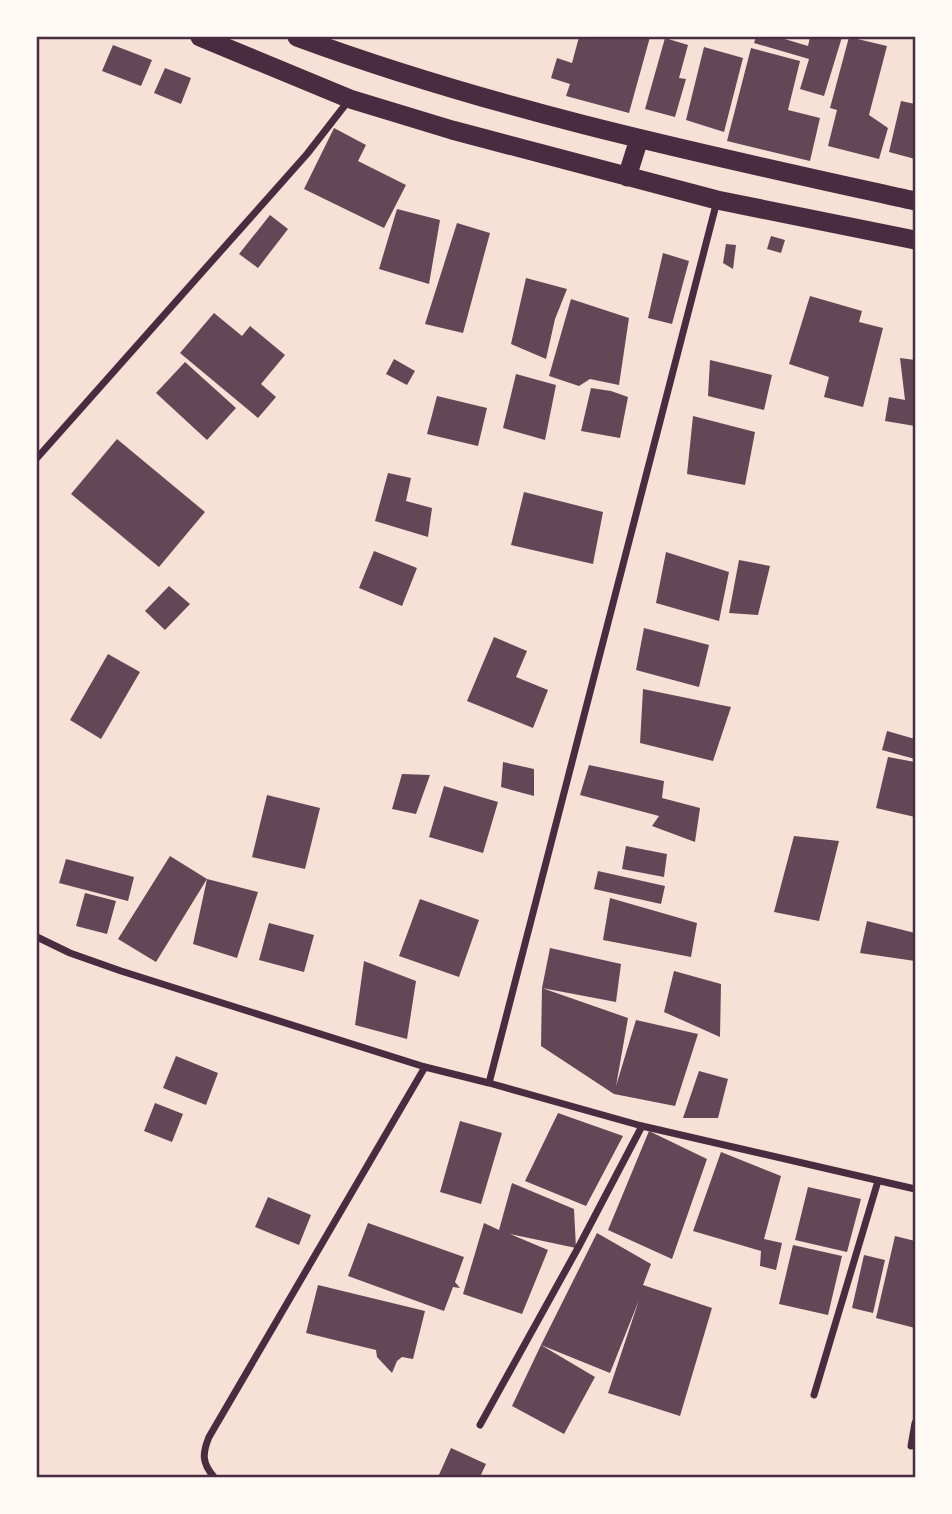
<svg xmlns="http://www.w3.org/2000/svg" width="952" height="1514" viewBox="0 0 952 1514" font-family="Georgia,serif">
	<style>
		.building { fill: #644757 }
		.lines { fill: none; stroke-linecap: round; stroke-linejoin: round }
		.minor { stroke: #4a2c40; stroke-width: 7 }
		.trunk { stroke: #4a2c40; stroke-width: 19 }
		.neatline { fill: none; stroke: #4a2c40; stroke-width: 2.5 }
	</style>
	<rect width="100%" height="100%" fill="#f7e1d7"/>
	<!-- building -->
	<path class="building" d="M579 37H650L629 113 566 96 570 84 551 78 557 58 572 63Z
		M756 37H778L808 46 810 37H842L824 96 800 89 809 59 754 43Z
		M849 37 887 46 869 115 888 128 879 159 828 146 837 110 830 108Z
		M665 38 688 45 679 78 686 79 675 117 645 109Z
		M113 45 152 60 141 86 102 71Z
		M704 47 743 58 724 132 686 120Z
		M751 48 800 61 788 110 820 118 810 161 727 141Z
		M165 68 191 78 181 104 154 93Z
		M901 101 915 104V159L889 152Z
		M334 128 366 145 358 161 406 185 384 228 304 189Z
		M397 209 440 220 429 284 379 269Z
		M270 215 288 229 258 268 239 254Z
		M457 223 490 233 463 333 425 324Z
		M771 236 785 240 781 253 767 249Z
		M726 244 736 245 733 269 723 263Z
		M663 253 689 261 672 324 648 318Z
		M526 278 567 289 555 319 546 359 511 344Z
		M810 296 862 311 859 322 883 328 863 407 824 397 829 377 789 364Z
		M571 299 629 318 619 385 590 379 579 386 549 376Z
		M214 313 242 336 250 326 285 355 261 384 276 397 258 418 180 353Z
		M900 358 915 360V426L885 421 889 397 905 400Z
		M394 359 415 371 407 385 386 374Z
		M710 360 772 375 764 410 708 396Z
		M185 362 236 408 207 440 156 393Z
		M516 374 556 385 545 440 503 428Z
		M591 388 611 391 628 397 620 438 581 431Z
		M437 396 487 408 478 446 427 434Z
		M693 416 755 432 745 485 687 474Z
		M117 439 205 512 159 567 71 494Z
		M388 473 411 478 406 501 432 508 428 537 375 521Z
		M524 492 603 512 593 564 511 545Z
		M374 551 417 568 402 606 359 588Z
		M666 552 729 572 719 621 656 603Z
		M739 560 770 566 758 615 729 613Z
		M169 586 190 604 165 630 145 611Z
		M644 628 709 645 699 687 636 670Z
		M494 637 527 651 516 677 548 690 533 728 467 701Z
		M108 654 140 672 101 739 70 720Z
		M643 689 731 707 713 761 640 743Z
		M887 731 915 739V759L882 750Z
		M888 757 915 762V817L876 808Z
		M503 762 534 769V796L501 787Z
		M589 765 664 781 662 798 700 808 695 842 652 826 659 816 580 795Z
		M402 774 430 775 416 814 392 809Z
		M444 786 498 802 483 853 429 837Z
		M267 795 320 808 305 869 252 857Z
		M794 836 839 841 819 921 774 912Z
		M626 846 667 854 664 877 622 869Z
		M170 856 207 879 258 892 237 958 193 944 207 879 156 962 118 939Z
		M66 859 134 877 128 901 59 883Z
		M598 871 665 886 661 904 594 889Z
		M85 893 116 901 107 934 76 926Z
		M610 898 697 923 691 957 603 940Z
		M420 899 479 920 459 977 399 956Z
		M867 921 915 933V961L860 953Z
		M269 923 314 935 304 972 259 960Z
		M550 948 621 964 616 1002 542 988Z
		M364 961 416 981 407 1039 355 1025Z
		M674 971 721 984 720 1037 664 1012Z
		M542 988 628 1018 616 1086 636 1020 698 1034 675 1106 614 1094 541 1046Z
		M176 1056 218 1073 206 1105 163 1088Z
		M699 1071 728 1079 718 1118H683Z
		M155 1103 183 1114 172 1142 144 1131Z
		M558 1113 623 1136 586 1206 525 1181Z
		M460 1121 502 1133 481 1204 440 1192Z
		M649 1131 707 1159 672 1259 608 1230Z
		M721 1152 781 1176 764 1239 782 1243 776 1270 760 1266 761 1251 693 1231Z
		M512 1183 574 1209 576 1248 510 1234 548 1250 522 1314 463 1294 484 1223 499 1230Z
		M808 1187 861 1199 847 1252 795 1240Z
		M268 1197 311 1215 299 1245 255 1227Z
		M368 1223 464 1257 455 1282 460 1288 453 1287 444 1311 348 1276Z
		M597 1233 651 1264 643 1285 712 1308 680 1416 608 1393 639 1300 610 1373 541 1345 595 1377 564 1434 512 1406 541 1345Z
		M895 1236 915 1241V1328L876 1318Z
		M793 1245 842 1256 828 1315 779 1304Z
		M864 1255 885 1260 873 1313 852 1308Z
		M318 1285 425 1311 413 1359 402 1357 397 1361 392 1373 377 1357 376 1350 306 1333Z
		M451 1448 486 1464 480 1477H438Z"/>
	<g class="lines">
		<!-- minor -->
		<path class="minor" d="M37 458 307 154 349 100
			M37 937 70 953 121 971 425 1067 489 1083 642 1126 915 1189
			M489 1083 717 201
			M814 1395 878 1181
			M480 1425 578 1248 642 1126
			M911 1446 915 1423
			M214 1477C202 1463 202 1454 209 1437L425 1067"/>
		<!-- trunk -->
		<path class="trunk" d="M200 37 350 99 452 130 717 200 915 240
			M297 37C497 111 707 155 915 201
			M627 177 639 139"/>
	</g>
	<!-- border -->
	<rect width="952" height="1514" fill="none" stroke="#fffaf5" stroke-width="77"/>
	<rect x="38" y="38" width="876" height="1438" class="neatline"/>
</svg>
